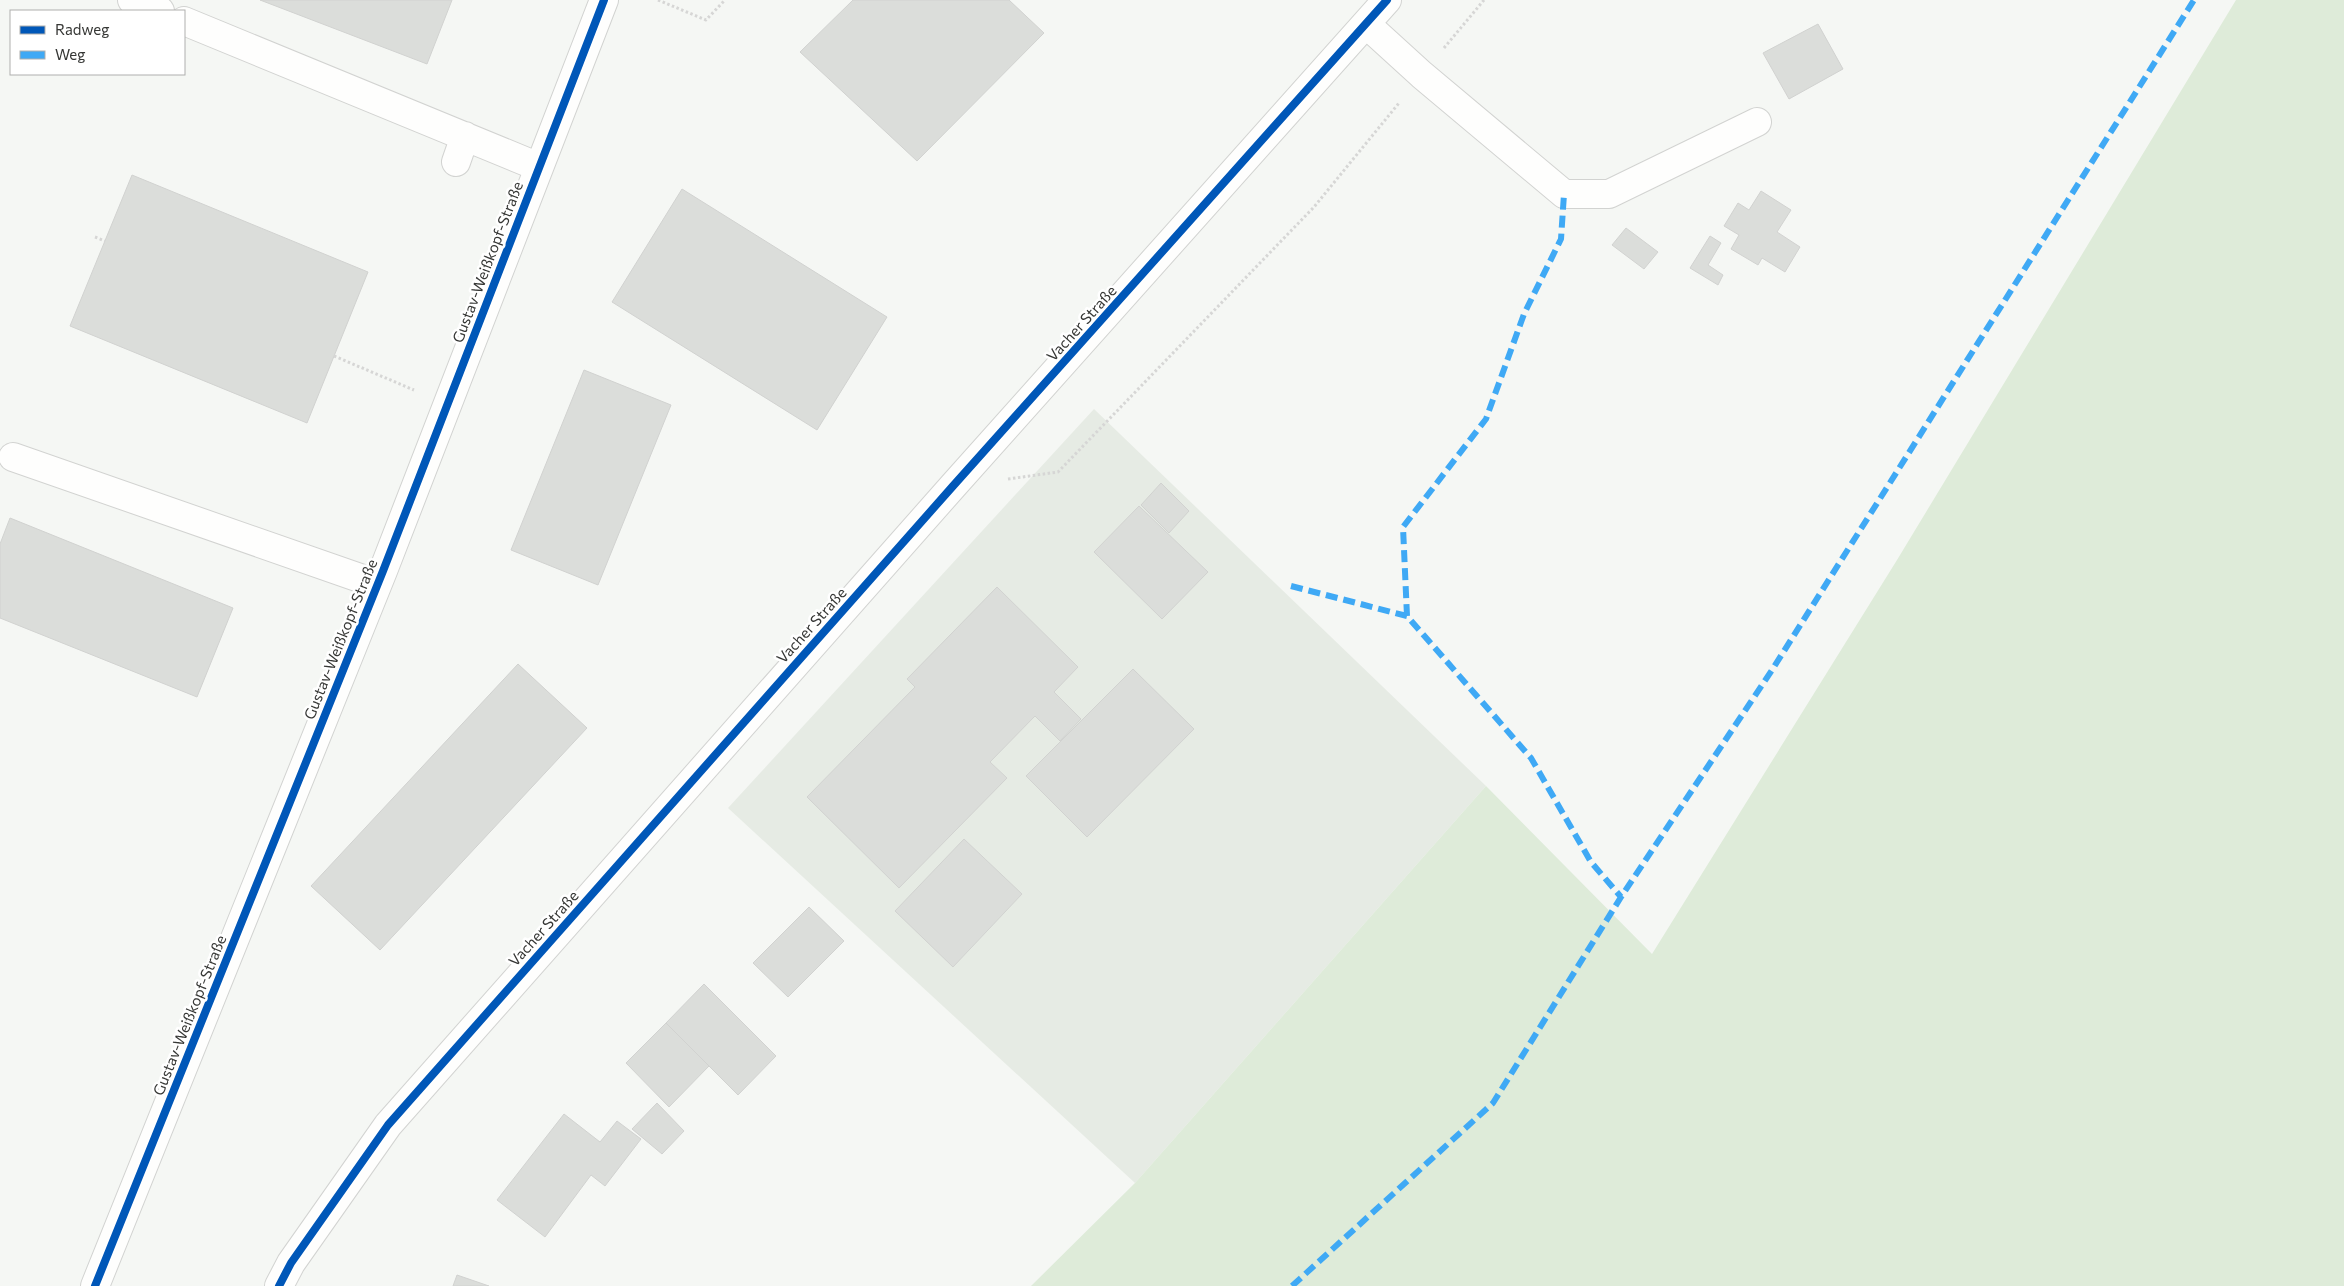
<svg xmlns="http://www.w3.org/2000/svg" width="2344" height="1286" viewBox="0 0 2344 1286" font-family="Commissioner,sans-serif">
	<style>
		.built { fill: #e6ebe4 }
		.green { fill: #deebd9 }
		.building { fill: #dbddda; stroke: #d1d2d0 }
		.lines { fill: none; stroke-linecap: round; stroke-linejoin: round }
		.minor-casing { stroke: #d2d3d1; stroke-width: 30 }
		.path { stroke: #d6d6d5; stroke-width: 3; stroke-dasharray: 2.5 2.5; stroke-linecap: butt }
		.minor { stroke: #fefefd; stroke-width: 28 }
		.quiet { stroke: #3fa9f5; stroke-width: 6; stroke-dasharray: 12 6; stroke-linecap: butt }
		.cycleway-casing { stroke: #fff; stroke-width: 11 }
		.cycleway { stroke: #0057b8; stroke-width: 8 }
		.labels { text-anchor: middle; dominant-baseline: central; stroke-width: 5; stroke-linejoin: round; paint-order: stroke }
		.street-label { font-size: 15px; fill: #363735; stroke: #fff }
	</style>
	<rect width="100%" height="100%" fill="#f5f7f4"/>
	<!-- built -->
	<path class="built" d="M1094 409 1486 786 1135 1183 728 808Z"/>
	<!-- green -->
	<path class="green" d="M2236 0H2344V1286H1031L1135 1183 1486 786 1652 954 1897 560Z"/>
	<!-- building -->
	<path class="building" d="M260 0H452L427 64Z
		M853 0H1009L1044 33 917 161 800 52Z
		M1818 24 1843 69 1789 99 1763 53Z
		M132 175 368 272 307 423 70 326Z
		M682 189 887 317 817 430 612 302Z
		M1761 191 1791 210 1777 232 1800 247 1785 272 1762 258 1758 265 1731 249 1739 235 1724 226 1738 203 1749 210Z
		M1626 228 1658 252 1644 269 1612 245Z
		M1710 236 1721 243 1708 265 1723 275 1718 285 1690 268Z
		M584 370 671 405 598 585 511 550Z
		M1161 483 1189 511 1169 533 1141 505Z
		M1139 506 1208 572 1162 619 1094 552Z
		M10 518 233 608 197 697 0 618V544Z
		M997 587 1078 667 1054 692 1081 719 1060 741 1035 716 990 762 1007 778 899 888 807 797 915 687 907 679Z
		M518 664 587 728 380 950 311 886Z
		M1133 669 1194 729 1087 837 1026 776Z
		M964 839 1022 894 953 967 895 911Z
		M809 907 844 941 788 997 753 963Z
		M704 984 776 1056 738 1095 666 1023Z
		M666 1023 709 1066 669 1107 626 1063Z
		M657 1103 684 1131 662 1154 632 1129Z
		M564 1114 600 1142 617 1121 641 1139 605 1186 591 1175 545 1237 497 1200Z
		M457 1275 489 1286H453Z"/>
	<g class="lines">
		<!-- minor casing -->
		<g class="minor-casing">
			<path id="minor" d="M132 0 160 11
				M184 21 539 167
				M1366 24 1422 75 1564 194H1609L1757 122
				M456 162 465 136
				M13 457 377 584
				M95 1286 383 571 604 0
				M279 1286 291 1263 388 1125 953 486 1387 0"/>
		</g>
		<!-- path -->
		<path class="path" d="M658 0 706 20 725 0
			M1444 48 1484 0
			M95 237 105 241
			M334 356 414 390
			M1008 479 1058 472 1314 207 1399 103"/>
		<!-- minor -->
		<use href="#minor" class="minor"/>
		<!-- quiet -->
		<path class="quiet" d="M1291 586 1407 616 1531 758 1591 862 1621 897
			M1407 616 1403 527 1486 419 1524 314 1561 239 1564 194
			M1292 1286 1493 1103 1621 897 1772 670 2194 0"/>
		<!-- cycleway casing -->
		<g class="cycleway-casing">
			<path id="cycleway" d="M95 1286 383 571 604 0
				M279 1286 291 1263 388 1125 953 486 1387 0"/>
		</g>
		<!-- cycleway -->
		<use href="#cycleway" class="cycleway"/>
	</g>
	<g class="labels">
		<!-- street labels -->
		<g class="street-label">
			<text transform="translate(487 262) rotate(-69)">Gustav-Weißkopf-Straße</text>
			<text transform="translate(1081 323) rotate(-48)">Vacher Straße</text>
			<text transform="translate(811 625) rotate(-48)">Vacher Straße</text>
			<text transform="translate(340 639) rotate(-68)">Gustav-Weißkopf-Straße</text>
			<text transform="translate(543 928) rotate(-48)">Vacher Straße</text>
			<text transform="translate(189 1015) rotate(-68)">Gustav-Weißkopf-Straße</text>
		</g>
	</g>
	<!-- legend -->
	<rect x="10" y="10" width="175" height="65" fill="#ffffff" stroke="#afafae"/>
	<rect x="20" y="26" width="25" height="8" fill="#0057b8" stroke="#afafae"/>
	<text x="55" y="35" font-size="15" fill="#363735">Radweg</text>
	<rect x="20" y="51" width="25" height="8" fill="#3fa9f5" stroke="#afafae"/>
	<text x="55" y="60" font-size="15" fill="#363735">Weg</text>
</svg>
